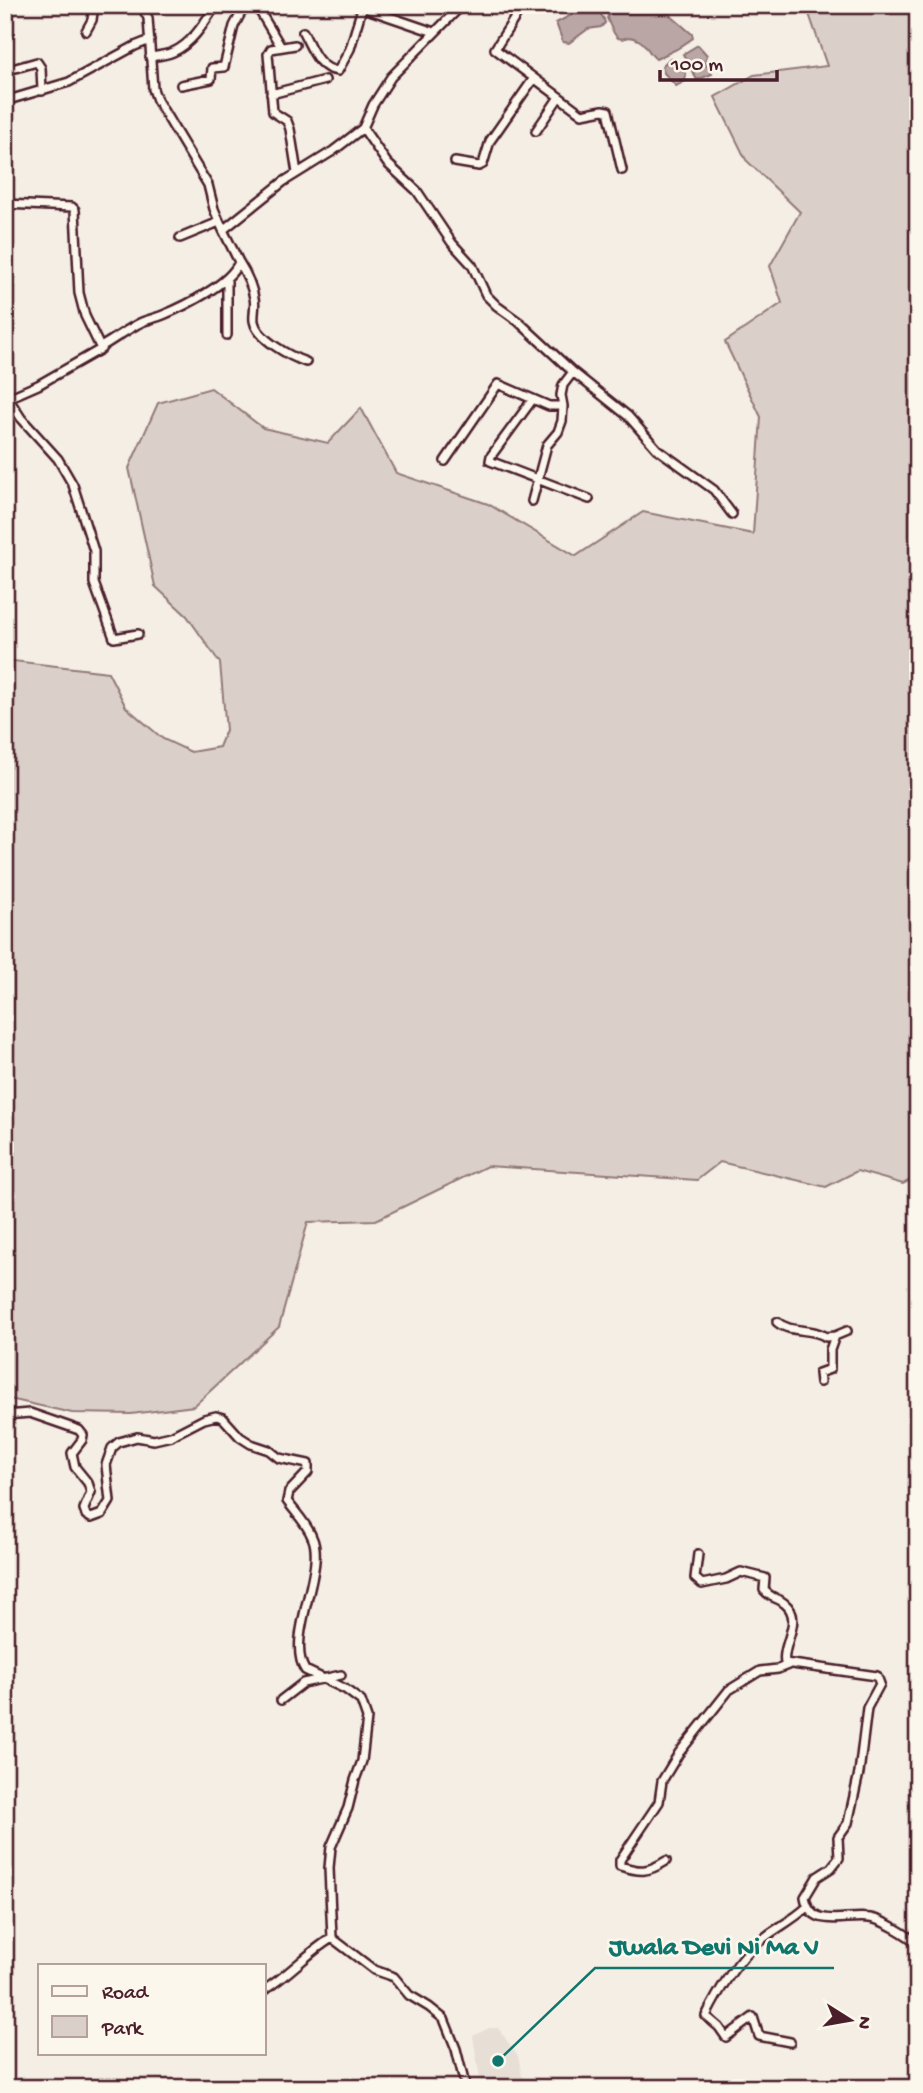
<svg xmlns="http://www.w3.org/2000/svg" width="923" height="2093" viewBox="0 0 923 2093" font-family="'Gochi Hand',sans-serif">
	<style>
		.built { fill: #e7dfd6 }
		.green { fill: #dbd0c9; stroke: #92787a; stroke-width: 2 }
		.water { fill: #baa7a5; stroke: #8d7174; stroke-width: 2 }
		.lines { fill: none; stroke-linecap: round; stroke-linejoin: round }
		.minor-casing { stroke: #4a1f2b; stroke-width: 12 }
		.tertiary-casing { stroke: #4a1f2b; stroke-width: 14 }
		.minor { stroke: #fbf7ec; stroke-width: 7 }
		.tertiary { stroke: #fbf7ec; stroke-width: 9 }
		.leader { fill: none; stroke: #0f766e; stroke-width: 2.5 }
		.callout-dot { fill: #0f766e; stroke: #fbf7ec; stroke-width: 2.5 }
		.callout-label { font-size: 26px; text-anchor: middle; font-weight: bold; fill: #0f766e; stroke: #fbf7ec; stroke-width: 5; stroke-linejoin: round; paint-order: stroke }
	</style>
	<rect width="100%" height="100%" fill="#f4eee4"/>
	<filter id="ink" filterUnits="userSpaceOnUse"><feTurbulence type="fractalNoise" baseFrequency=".0143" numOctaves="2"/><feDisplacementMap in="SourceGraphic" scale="14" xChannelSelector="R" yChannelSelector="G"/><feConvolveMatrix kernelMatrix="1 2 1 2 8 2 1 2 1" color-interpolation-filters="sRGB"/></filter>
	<g filter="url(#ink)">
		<!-- built -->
		<path class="built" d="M489 2028H498L518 2056 522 2076 530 2084 527 2088H486L481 2085 473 2036Z"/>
		<!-- green -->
		<path class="green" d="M806 5H903L918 16V1176L903 1184 857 1171 826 1187 720 1162 697 1180 487 1166 376 1220 308 1222 279 1327 194 1406 131 1414 72 1413 5 1398V660L108 672 126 707 163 739 191 752 219 747 226 730 220 663 187 616 155 586 129 468 158 403 211 388 263 428 328 443 361 408 396 473 488 504 576 556 643 512 753 534 761 417 725 342 782 303 770 266 800 212 746 160 715 97 754 75 827 66Z"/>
		<!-- water -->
		<path class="water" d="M590 5H594L604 19 605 23 601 27 588 29 569 43 563 42 556 23Z
			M624 5H662L670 15 692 34 693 38 677 49 656 59C649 54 647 45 640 41 621 28 622 56 607 18L609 13Z
			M698 45 707 55 705 62 712 74 697 80 683 54Z
			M669 59H675L686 74 685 81 676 86 664 73 662 66Z"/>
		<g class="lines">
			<!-- minor casing -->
			<g class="minor-casing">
				<path id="minor" d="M141 5 148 18 153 89 157 100 208 185 214 209 223 230 283 182 333 151 363 128 373 105 391 77 462 5
					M355 5 434 32
					M523 5 495 49 582 114 603 110 608 111 622 170
					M86 31 92 20 94 5
					M303 32C312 49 318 69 338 71L350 49 362 8
					M295 45 271 49 268 54 273 112 287 121 290 129 297 173
					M150 57C157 56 166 55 173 52 192 44 205 22 216 5
					M5 71 37 62 41 68 42 91
					M181 85 211 79 212 68 224 67 234 26 242 11 253 7 259 10 281 47
					M271 94 325 80
					M5 101 69 82 135 46 150 40
					M363 128 387 163 417 191 452 243 472 265 486 295 497 306 519 322 573 372 628 416 657 449 714 490 732 514
					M536 131 559 97
					M455 162 479 166 483 164 490 141 534 78
					M5 204 72 207 75 210 79 293 85 316 101 349
					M180 238 219 222
					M239 262C246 273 252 286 254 298 256 306 253 314 254 321 257 339 291 357 306 362
					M227 278V335
					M8 398 21 418 58 459 73 485 94 551V583L114 638 138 634
					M6 399 38 385 101 349 104 345C116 338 129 328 142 322 149 319 156 318 163 315 185 306 230 284 239 262L223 230
					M533 399 491 456 490 461 589 499
					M445 461 498 384 549 406H563
					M532 501 547 445 558 432 562 421 563 406 561 395 563 385 573 372
					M777 1322C791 1334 812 1327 826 1337L835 1336 847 1331
					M820 1382 819 1373 830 1369V1350L835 1336
					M5 1415 30 1413 79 1430 83 1435 82 1440 72 1453 75 1467 88 1483 91 1492 84 1509 86 1515 91 1518 102 1514 110 1501 106 1465 112 1448 119 1442 137 1437 154 1440 171 1436 204 1419 216 1416 223 1418 240 1437 251 1444 269 1450 279 1458 308 1464V1472L289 1492 287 1501C295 1512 307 1524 312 1537 327 1568 285 1638 305 1670L345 1689 361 1701 367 1718 362 1761 355 1780 348 1808 331 1847 329 1868 332 1938 374 1970 394 1977 409 1995 429 2007 444 2019 456 2049 465 2085 470 2088
					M698 1554 695 1578 702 1584 726 1579 741 1572 765 1578 764 1590C774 1601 776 1596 784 1603 805 1619 781 1644 785 1663L877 1676 880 1684 867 1708 859 1773 848 1823 838 1837 839 1858 831 1868 817 1877 805 1897C811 1931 846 1914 870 1918 883 1920 908 1935 918 1944
					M281 1700 303 1683 341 1675
					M666 1861C647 1873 640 1872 620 1866V1860L659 1802 662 1781 679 1753 729 1690 760 1671 778 1669 788 1665
					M264 1990C289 1975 307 1953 332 1938
					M790 2042 759 2036 753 2017 726 2037 719 2027 706 2016C717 1994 732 1969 749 1951 765 1933 789 1924 807 1907"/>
			</g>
			<!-- tertiary casing -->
			<g class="tertiary-casing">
				<path id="tertiary" d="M5 392 8 398"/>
			</g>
			<!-- minor -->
			<use href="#minor" class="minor"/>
			<!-- tertiary -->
			<use href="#tertiary" class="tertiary"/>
		</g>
	</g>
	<!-- callouts -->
	<path class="leader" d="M498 2061L595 1968H834"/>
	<circle class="callout-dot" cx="498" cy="2061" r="7"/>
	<g class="callout-label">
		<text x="714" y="1954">Jwala Devi Ni Ma V</text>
	</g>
	<!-- margin -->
	<rect width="923" height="2093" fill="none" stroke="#fbf7ec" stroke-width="28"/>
	<rect x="14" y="14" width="895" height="2065" fill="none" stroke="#4a1f2b" stroke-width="2.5" filter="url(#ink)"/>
	<!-- legend -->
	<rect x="38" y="1964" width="228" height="91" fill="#fbf7ec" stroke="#b4a19f" stroke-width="2"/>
	<rect x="52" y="1986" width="35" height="10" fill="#fbf7ec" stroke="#b4a19f" stroke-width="2"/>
	<text x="102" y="1998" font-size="21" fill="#4a1f2b">Road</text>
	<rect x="52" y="2016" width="35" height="21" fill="#dbd0c9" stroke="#b4a19f" stroke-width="2"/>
	<text x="102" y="2034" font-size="21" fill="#4a1f2b">Park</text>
	<!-- north arrow -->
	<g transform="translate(850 2020) rotate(101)" stroke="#fbf7ec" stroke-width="5" paint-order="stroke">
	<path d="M0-5L12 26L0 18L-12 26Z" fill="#4a1f2b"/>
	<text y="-10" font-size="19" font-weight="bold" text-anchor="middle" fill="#4a1f2b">N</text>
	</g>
	<!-- scale -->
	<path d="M660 70v10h117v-10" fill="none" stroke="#4a1f2b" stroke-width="3.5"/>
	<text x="671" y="70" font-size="21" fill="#4a1f2b" stroke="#fbf7ec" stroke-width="5" paint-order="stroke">100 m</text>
</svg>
